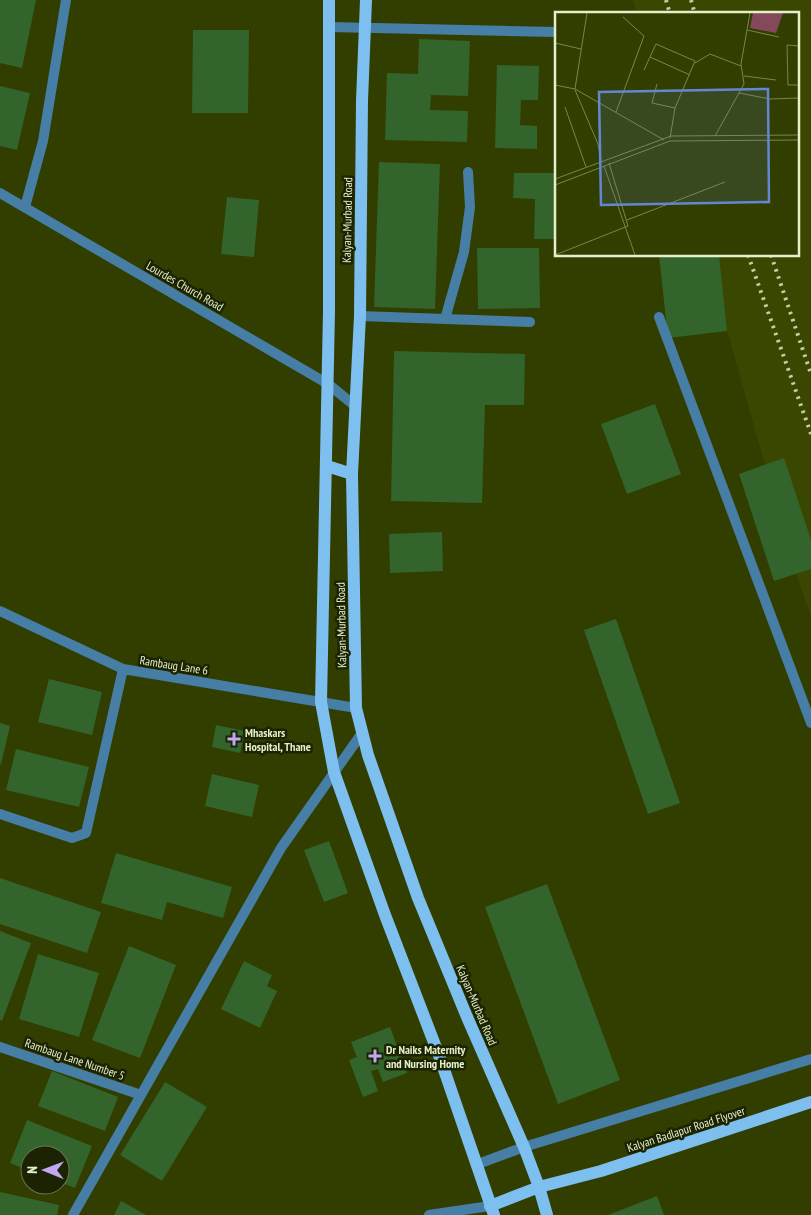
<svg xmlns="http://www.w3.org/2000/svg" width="811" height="1215" viewBox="0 0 811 1215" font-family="'PT Sans Narrow',sans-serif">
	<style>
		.built { fill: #3a4700 }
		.building { fill: #32642b }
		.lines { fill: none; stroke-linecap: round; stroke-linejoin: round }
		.service { stroke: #477ea5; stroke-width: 10 }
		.minor { stroke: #477ea5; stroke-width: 10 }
		.tertiary { stroke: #477ea5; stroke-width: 10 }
		.primary { stroke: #7dbfef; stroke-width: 12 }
		.rail { stroke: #c2cea3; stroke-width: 4; stroke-dasharray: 2.5 5; stroke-linecap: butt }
		.poi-dot { fill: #c3a7f2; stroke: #1b2303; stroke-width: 2 }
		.labels { text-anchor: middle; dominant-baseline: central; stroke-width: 5; stroke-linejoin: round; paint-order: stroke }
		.street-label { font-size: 12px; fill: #e4f0c9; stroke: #1b2303 }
		.poi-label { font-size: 12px; font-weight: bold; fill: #e4f0c9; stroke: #1b2303; text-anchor: start }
		.inset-road { fill: none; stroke: #798550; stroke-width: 1 }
		.view { fill: #6387d3; fill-opacity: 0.15; stroke: #6387d3; stroke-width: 2.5 }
		.inset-edge { fill: none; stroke: #e4f0c9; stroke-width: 2.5 }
	</style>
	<rect width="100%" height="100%" fill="#313e00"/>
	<!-- built -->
	<path class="built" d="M633 0H811V616L793 565 706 255H797V14H637Z"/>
	<!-- building -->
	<path class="building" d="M0 0H36L22 68 0 63Z
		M193 30H249L248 113H192Z
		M419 39 470 41 468 96 431 95 430 110 468 111 467 142 385 140 387 73 418 74Z
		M497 65 539 66 538 100H521L520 125 537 126V149L495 148Z
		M0 86 30 93 17 150 0 146Z
		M379 162 440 164 435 309 374 307Z
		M514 173H556V239H534L535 199 513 198Z
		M227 197 259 200 254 257 221 254Z
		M477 248H539L540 308 478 309Z
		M659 255H719L727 331 668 338Z
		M394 351 525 354 524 405H485L482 503 391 501Z
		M655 404 681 474 627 494 601 424Z
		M784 458 811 540V569L774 581 739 474Z
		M442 532 443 571 390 573 389 534Z
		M616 619 680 803 648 814 584 630Z
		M49 679 102 692 92 735 38 722Z
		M0 723 10 726 1 764H0Z
		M216 725 245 731 240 753 212 747Z
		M16 749 89 767 79 807 6 790Z
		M212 774 259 785 252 817 205 806Z
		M329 841 348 893 324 902 304 850Z
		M116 853 232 887 223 918 167 902 162 920 101 903Z
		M0 878 101 912 87 953 0 924Z
		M547 884 620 1080 558 1104 485 907Z
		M0 931 31 943 2 1021 0 1020Z
		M129 946 176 965 140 1058 92 1040Z
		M38 954 99 973 79 1037 19 1019Z
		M244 961 272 975 267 986 277 991 260 1028 221 1009Z
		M390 1027 407 1073 383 1082 378 1069 371 1071 378 1091 363 1097 349 1060 357 1057 351 1042Z
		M52 1071 118 1097 105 1131 38 1106Z
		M165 1082 207 1107 162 1181 120 1155Z
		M27 1120 92 1146 75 1188 60 1182V1155H30V1171L10 1163Z
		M0 1192 59 1205 57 1215H0Z
		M657 1196 664 1215H608Z
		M121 1201 146 1215H114Z"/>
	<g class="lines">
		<!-- service -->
		<path class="service" d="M329 27 556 32
			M360 316 530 322
			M445 319 464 252 470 207 468 172"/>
		<!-- minor -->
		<path class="minor" d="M0 193 328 384 354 405
			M25 207 43 141 66 0
			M659 317 811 723
			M0 611 123 669 356 708
			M0 814 72 838 86 833 123 669
			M0 1047 141 1095
			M478 1164 524 1147 811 1059
			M73 1215 281 848 362 733"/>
		<!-- tertiary -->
		<path class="tertiary" d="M429 1215 490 1206"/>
		<!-- primary -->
		<path class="primary" d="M329 0V311L321 702 334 772 385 915 440 1058 494 1215
			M366 0 362 101 360 316 352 474 356 708 368 755 418 898 467 1017 524 1147 539 1187 547 1215
			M327 466 352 474
			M490 1206 539 1187 601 1171 811 1102"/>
		<!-- rail -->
		<path class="rail" d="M666 0 670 14
			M691 0 695 14
			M748 255 811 434
			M771 255 811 374"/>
	</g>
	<!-- markers -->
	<g class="poi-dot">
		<path d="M231.5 731.5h5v5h5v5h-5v5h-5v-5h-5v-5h5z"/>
		<path d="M372.5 1048.5h5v5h5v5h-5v5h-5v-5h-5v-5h5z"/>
	</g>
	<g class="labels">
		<!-- street labels -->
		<g class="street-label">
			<text transform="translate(347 220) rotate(-89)">Kalyan-Murbad Road</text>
			<text transform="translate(185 286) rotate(30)">Lourdes Church Road</text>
			<text transform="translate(341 625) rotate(-91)">Kalyan-Murbad Road</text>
			<text transform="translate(174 665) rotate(9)">Rambaug Lane 6</text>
			<text transform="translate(477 1005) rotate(67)">Kalyan-Murbad Road</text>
			<text transform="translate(75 1059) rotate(19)">Rambaug Lane Number 5</text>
			<text transform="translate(686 1129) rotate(-18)">Kalyan Badlapur Road Flyover</text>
		</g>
		<!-- poi labels -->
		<g class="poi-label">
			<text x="245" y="732">Mhaskars<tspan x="245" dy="14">Hospital, Thane</tspan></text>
			<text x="386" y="1049">Dr Naiks Maternity<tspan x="386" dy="14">and Nursing Home</tspan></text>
		</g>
	</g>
	<!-- overview -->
	<g transform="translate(555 12)">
		<rect width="244" height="244" fill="#313e00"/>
		<path d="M198 1H228L221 21 195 16Z" fill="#84495b"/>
		<path class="inset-road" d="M192 18 224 25M0 31 26 37M244 34 232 33 233 73H244M95 45 135 63M140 51 155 42 186 54M89 58 101 32 140 49 120 96 115 126M189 64 221 68M102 72 97 91 120 96M0 73 20 77 109 128M20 77 32 1M20 78 43 132 46 148M184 81 215 87 244 86M10 95 31 155M61 100 89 24 68 5M160 124 189 72 186 52 195 1M49 154 80 243M0 167 116 124 244 123M0 173 115 129 244 128M72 208 170 170M0 243 73 214 54 151"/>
		<path class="view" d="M213 77 214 190 46 193 44 80Z"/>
		<rect width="244" height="244" class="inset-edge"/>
	</g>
	<!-- north arrow -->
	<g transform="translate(45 1170) rotate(271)"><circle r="24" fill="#1b2303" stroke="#6b7552"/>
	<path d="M0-4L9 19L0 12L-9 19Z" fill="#c3a7f2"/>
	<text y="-8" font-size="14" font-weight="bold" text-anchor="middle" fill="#e4f0c9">N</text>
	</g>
</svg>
